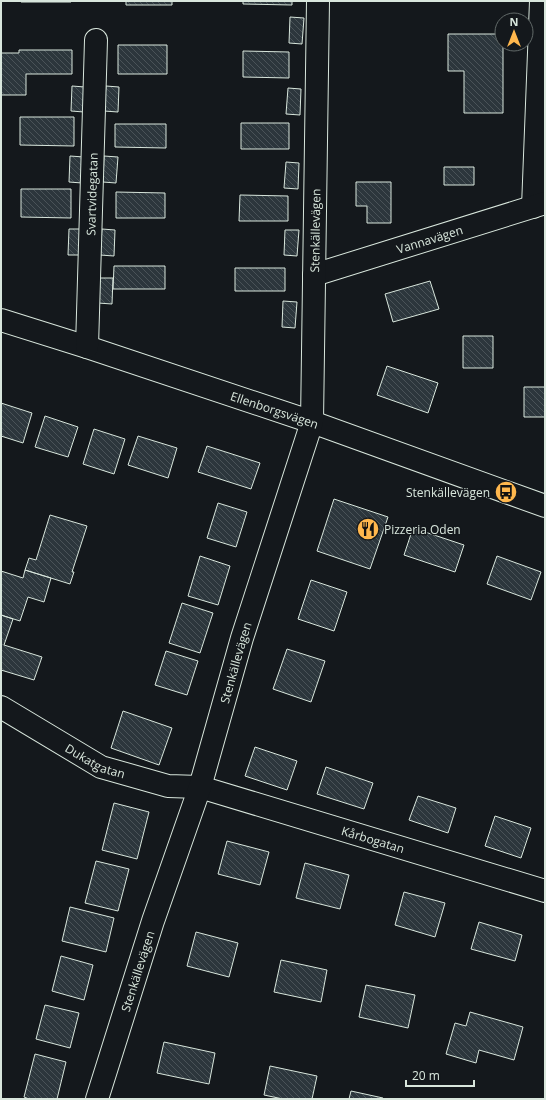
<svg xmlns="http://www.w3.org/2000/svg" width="546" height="1100" viewBox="0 0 546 1100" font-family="'Open Sans',sans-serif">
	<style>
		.building { fill: url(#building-back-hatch); stroke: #d8e6dc }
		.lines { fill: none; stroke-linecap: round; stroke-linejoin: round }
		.minor-casing { stroke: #d8e6dc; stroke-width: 24 }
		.minor { stroke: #14181c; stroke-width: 22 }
		.labels { text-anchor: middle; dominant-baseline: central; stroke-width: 3; stroke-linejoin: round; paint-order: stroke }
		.street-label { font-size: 12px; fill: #d8e6dc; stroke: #14181c }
		.poi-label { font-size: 12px; fill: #d8e6dc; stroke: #14181c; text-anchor: end }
	</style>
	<defs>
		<pattern id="building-back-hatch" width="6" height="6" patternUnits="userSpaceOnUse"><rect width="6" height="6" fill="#2c363c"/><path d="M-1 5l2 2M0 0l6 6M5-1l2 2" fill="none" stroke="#4a5358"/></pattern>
	</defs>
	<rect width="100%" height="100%" fill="#14181c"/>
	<!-- building -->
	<path class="building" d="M21 1H71V2H21Z
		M126 1H172V5H126Z
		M243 1H292V5L243 4Z
		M290 17 304 18 302 44 289 43Z
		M448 34H502V44H503V113H464V71H448Z
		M118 45H167V74H118Z
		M19 50H72V74H26V95H1V53H19Z
		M243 51 289 52V78L243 77Z
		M72 86 85 87 84 112 71 111Z
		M106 86 119 87 118 112 104 111Z
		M288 88 301 89 300 115 286 114Z
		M20 117H74V146L20 145Z
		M241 123H289V149H241Z
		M115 124H166V148L115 147Z
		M70 156 84 157 82 183 69 182Z
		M104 156 118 157 116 183 103 182Z
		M286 162 299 163 298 189 284 188Z
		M444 167H474V185H444Z
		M356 182H391V223H367V206H356Z
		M21 189H71V218L21 217Z
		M116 192 165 193V218H116Z
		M240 195 288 196V221H239Z
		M69 229H82L81 255H68Z
		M102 229 115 230 114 256 100 255Z
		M285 230H299L297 256 284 255Z
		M114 266H165V289H113Z
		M235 268H285V291H235Z
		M99 278H113L112 304 98 303Z
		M430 281 439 309 393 322 385 294Z
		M283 301 297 302 295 328 282 327Z
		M463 336H493V368H463Z
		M387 366 438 383 428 413 377 395Z
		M524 387H545V417H524Z
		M1 403 32 413 23 443 1 436Z
		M45 416 78 427 68 457 35 447Z
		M94 429 125 439 114 474 83 464Z
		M138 436 177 448 168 478 128 465Z
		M207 446 260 463 251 489 198 472Z
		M334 499 388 517 370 569 317 551Z
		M218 503 247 512 236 547 207 538Z
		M50 515 87 526 72 572H74L70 584 25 570 29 558 36 560Z
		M413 528 464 545 455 572 404 555Z
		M200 556 230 566 218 605 188 596Z
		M497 556 541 572 531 600 487 584Z
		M25 570 51 578 44 602 28 597 20 621 1 615V571L23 578Z
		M311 580 347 592 334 631 298 619Z
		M182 603 213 613 200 653 169 643Z
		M1 615 13 619 4 645 42 657 34 680 1 670Z
		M287 649 325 661 311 702 273 689Z
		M166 651 198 661 187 695 155 685Z
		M123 711 172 728 159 765 111 748Z
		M255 747 297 761 287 790 245 776Z
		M326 767 373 783 364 809 317 794Z
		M418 796 456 808 448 833 409 820Z
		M114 803 149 812 137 859 102 850Z
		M495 816 531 828 521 858 485 846Z
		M227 841 269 852 260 885 218 874Z
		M96 861 129 869 118 911 85 903Z
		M305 863 349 875 340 909 296 898Z
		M404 892 445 903 435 937 395 925Z
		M70 907 114 918 106 952 62 941Z
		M479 922 522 935 515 961 471 949Z
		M196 932 238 943 229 977 187 966Z
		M61 956 93 965 84 1000 52 991Z
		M281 960 327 970 321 1002 274 992Z
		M366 985 415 995 408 1028 359 1017Z
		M45 1005 79 1013 70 1048 36 1039Z
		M470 1012 523 1027 514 1060 479 1050 476 1063 446 1054 455 1023 466 1026Z
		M164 1042 215 1053 209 1084 157 1073Z
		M35 1054 66 1062 57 1099H29L24 1097Z
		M270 1066 317 1076 312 1099H283L264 1095Z
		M351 1091 383 1098 382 1099H349Z"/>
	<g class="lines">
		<!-- minor casing -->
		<g class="minor-casing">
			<g id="minor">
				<path d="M533 207 541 1"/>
				<path id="s1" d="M314 275 545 203"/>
				<path id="s2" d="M1 320 87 347 312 422 545 506"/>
				<path id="s3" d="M87 347 96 40"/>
				<path id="s4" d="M1 707 101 767 168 786 200 787 545 891"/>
				<path id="s5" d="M97 1099 153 921 200 787 242 638 312 422 318 1"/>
			</g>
		</g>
		<!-- minor -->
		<use href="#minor" class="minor"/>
	</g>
	<!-- icons -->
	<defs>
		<g id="bus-disc" transform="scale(1.15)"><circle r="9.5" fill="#ffb74d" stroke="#14181c"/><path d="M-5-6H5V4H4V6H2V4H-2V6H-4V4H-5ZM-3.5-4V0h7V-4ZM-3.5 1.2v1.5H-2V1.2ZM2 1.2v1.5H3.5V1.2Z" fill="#111"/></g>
		<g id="restaurant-disc" transform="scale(1.15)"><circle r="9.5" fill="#ffb74d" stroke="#14181c"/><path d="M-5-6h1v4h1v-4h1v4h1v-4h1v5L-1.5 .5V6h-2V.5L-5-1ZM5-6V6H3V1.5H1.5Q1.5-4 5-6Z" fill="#111"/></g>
	</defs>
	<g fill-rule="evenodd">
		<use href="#bus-disc" x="506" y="492"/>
		<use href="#restaurant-disc" x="368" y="529"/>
	</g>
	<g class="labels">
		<!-- street labels -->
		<g class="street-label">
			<text stroke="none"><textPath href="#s3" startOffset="153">Svartvidegatan</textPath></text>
			<text stroke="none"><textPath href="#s5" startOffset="902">Stenkällevägen</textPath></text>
			<text stroke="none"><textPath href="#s1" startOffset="121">Vannavägen</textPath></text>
			<text stroke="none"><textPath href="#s2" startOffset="288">Ellenborgsvägen</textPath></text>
			<text stroke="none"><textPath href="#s5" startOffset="458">Stenkällevägen</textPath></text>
			<text stroke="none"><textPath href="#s4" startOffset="109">Dukatgatan</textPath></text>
			<text stroke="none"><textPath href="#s4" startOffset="399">Kårbogatan</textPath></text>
			<text stroke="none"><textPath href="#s5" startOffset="134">Stenkällevägen</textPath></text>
		</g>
		<!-- poi labels -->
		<g class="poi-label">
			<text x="490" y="492">Stenkällevägen</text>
			<text x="384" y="529" text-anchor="start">Pizzeria Oden</text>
		</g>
	</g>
	<!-- border -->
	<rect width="546" height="1100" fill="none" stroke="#d8e6dc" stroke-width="4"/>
	<!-- north arrow -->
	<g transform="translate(514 32)"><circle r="19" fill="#14181c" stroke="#626a69"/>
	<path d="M0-3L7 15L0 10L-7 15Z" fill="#ffb74d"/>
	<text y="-6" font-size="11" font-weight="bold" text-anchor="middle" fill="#d8e6dc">N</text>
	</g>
	<!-- scale -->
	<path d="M406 1080v6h68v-6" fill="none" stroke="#d8e6dc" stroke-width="2"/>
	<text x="412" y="1080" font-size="12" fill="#d8e6dc" stroke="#14181c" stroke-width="3" paint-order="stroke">20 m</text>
</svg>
